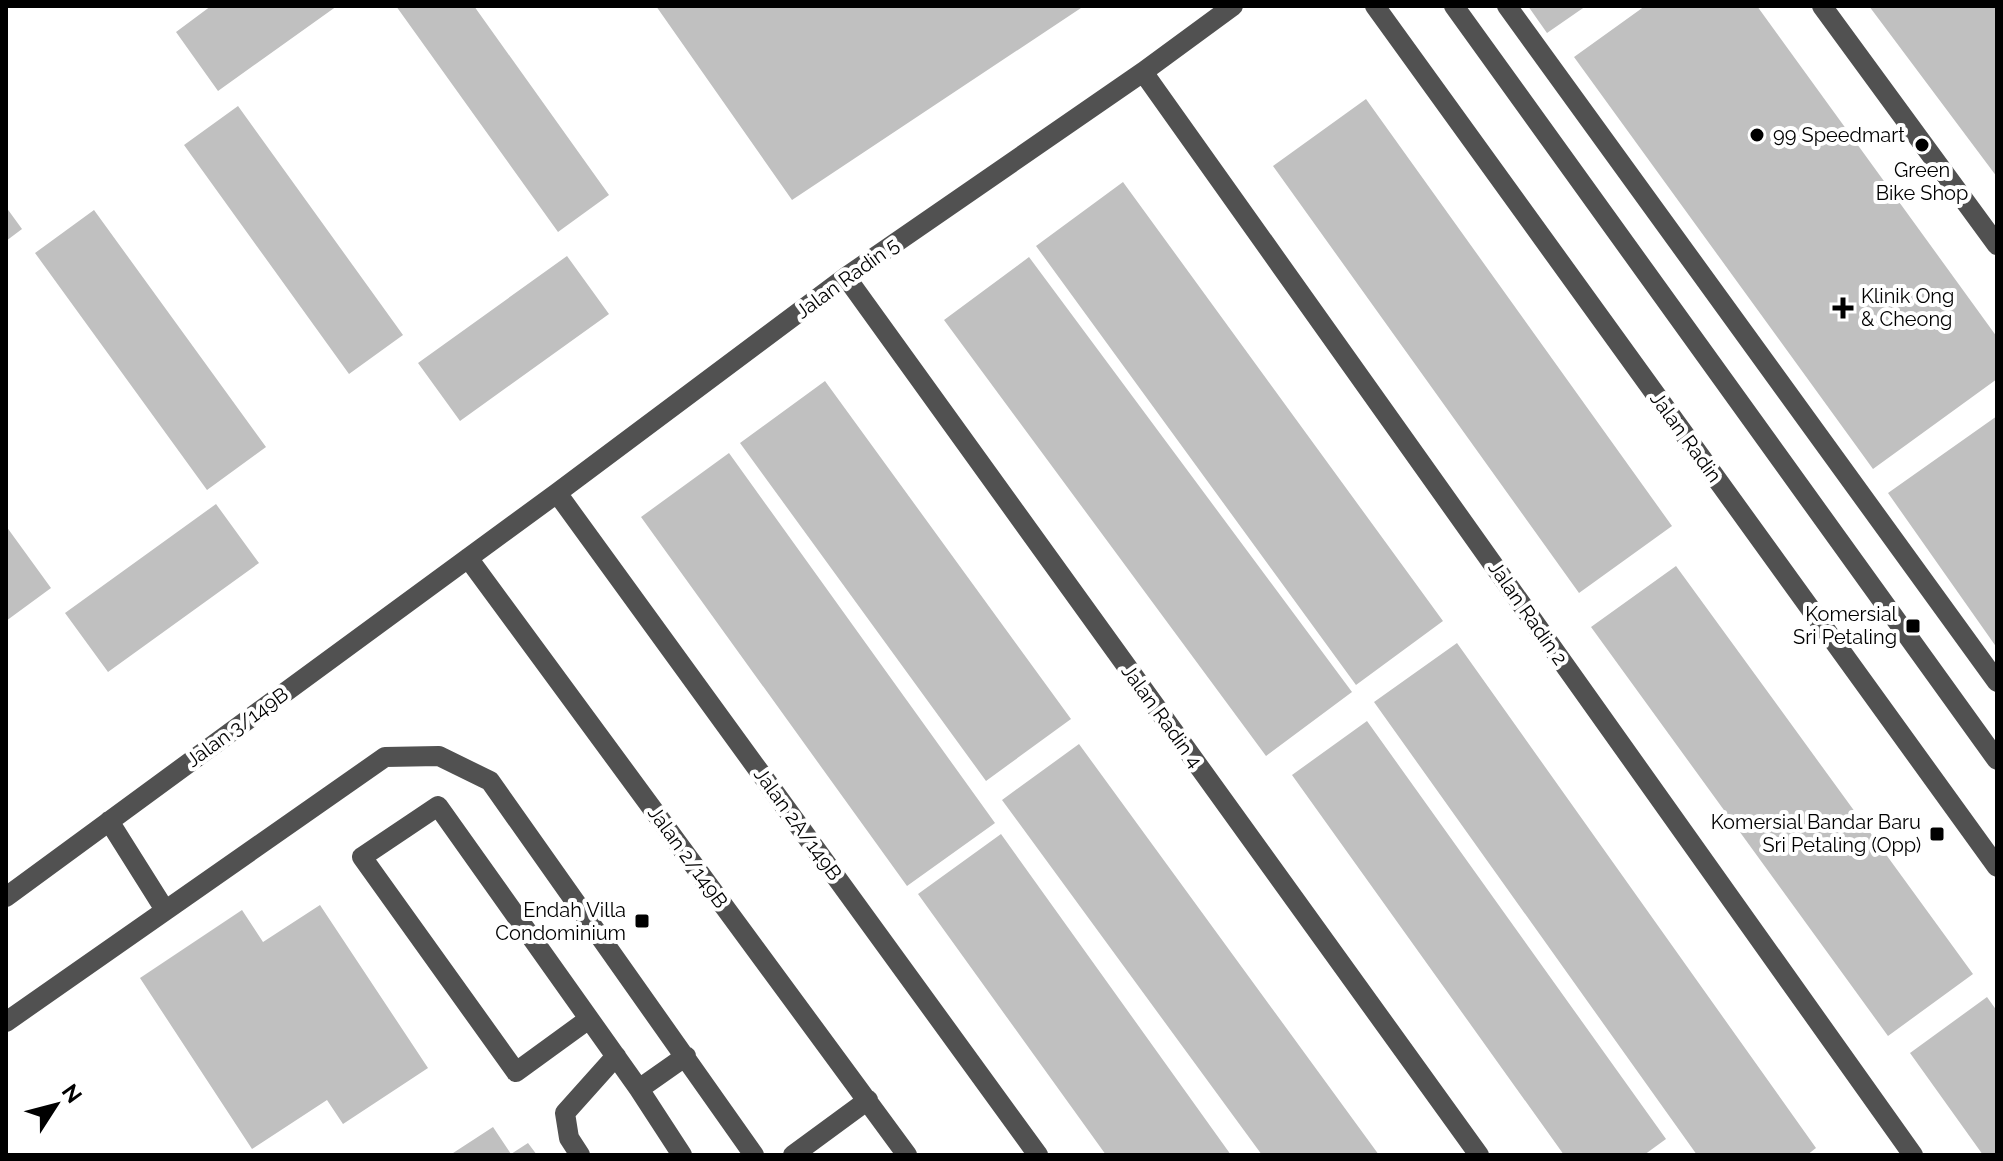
<svg xmlns="http://www.w3.org/2000/svg" width="2003" height="1161" viewBox="0 0 2003 1161" font-family="Raleway,sans-serif">
	<style>
		.building { fill: #c0c0c0 }
		.lines { fill: none; stroke-linecap: round; stroke-linejoin: round }
		.minor { stroke: #515151; stroke-width: 20 }
		.poi-dot { fill: #000; stroke: #fff; stroke-width: 3 }
		.labels { text-anchor: middle; dominant-baseline: central; stroke-width: 8; stroke-linejoin: round; paint-order: stroke }
		.poi-label { font-size: 20px; fill: #000; stroke: #fff; text-anchor: end }
		.street-label { font-size: 20px; fill: #000; stroke: #fff }
	</style>
	<rect width="100%" height="100%" fill="#fff"/>
	<!-- building -->
	<path class="building" d="M211 6H337L218 91 176 32Z
		M396 6H474L609 195 558 232Z
		M656 6H1084L792 200Z
		M1528 6H1586L1547 33Z
		M1645 6H1757L1997 337V379L1873 469 1574 57Z
		M1869 6H1997V177Z
		M1366 99 1672 526 1579 593 1273 166Z
		M238 106 403 335 349 374 184 145Z
		M1123 182 1443 621 1356 685 1036 246Z
		M6 207 22 229 6 241Z
		M94 210 266 447 207 490 35 253Z
		M567 256 609 314 460 421 418 363Z
		M1029 257 1352 692 1266 756 944 320Z
		M825 381 1071 719 986 781 740 443Z
		M1997 416V648L1888 493Z
		M729 453 995 823 907 886 641 517Z
		M216 504 259 563 108 672 65 613Z
		M6 526 51 588 6 621Z
		M1676 566 1973 974 1888 1036 1591 627Z
		M1457 643 1816 1148 1807 1155H1697L1374 702Z
		M1367 721 1666 1139 1644 1155H1564L1292 775Z
		M1079 744 1379 1155H1262L1002 800Z
		M1001 834 1231 1155H1106L918 894Z
		M320 905 428 1068 343 1124 327 1100 252 1149 140 978 242 910 263 942Z
		M1987 997 1997 1011V1155H1983L1910 1053Z
		M493 1127 511 1154 528 1143 537 1155H450Z"/>
	<g class="lines">
		<!-- minor -->
		<path class="minor" d="M1375 6 1997 867
			M1454 6 1997 760
			M1507 6 1997 682
			M1822 6 1997 245
			M1143 72 1913 1155
			M846 277 1479 1155
			M557 493 1038 1155
			M468 558 907 1155
			M109 821 165 910
			M6 897 557 493 846 277 1143 72 1233 6
			M589 1019 516 1072 362 857 438 806 639 1089 686 1056
			M6 1022 385 757 439 756 490 781 754 1155
			M639 1089 682 1155
			M580 1155 569 1138 565 1113 616 1056
			M793 1155 868 1100"/>
	</g>
	<!-- markers -->
	<g class="poi-dot">
		<circle cx="1757" cy="135" r="8"/>
		<circle cx="1922" cy="145" r="8"/>
		<path d="M1839 296h8v8h8v8h-8v8h-8v-8h-8v-8h8z"/>
		<rect x="1905" y="618" width="16" height="16" rx="4"/>
		<rect x="1929" y="826" width="16" height="16" rx="4"/>
		<rect x="634" y="913" width="16" height="16" rx="4"/>
	</g>
	<g class="labels">
		<!-- poi labels -->
		<g class="poi-label">
			<text x="1773" y="135" text-anchor="start">99 Speedmart</text>
			<text x="1922" y="170" text-anchor="middle">Green<tspan x="1922" dy="23">Bike Shop</tspan></text>
			<text x="1861" y="296" text-anchor="start">Klinik Ong<tspan x="1861" dy="23">&amp; Cheong</tspan></text>
			<text x="1897" y="614">Komersial<tspan x="1897" dy="23">Sri Petaling</tspan></text>
			<text x="1921" y="822">Komersial Bandar Baru<tspan x="1921" dy="23">Sri Petaling (Opp)</tspan></text>
			<text x="626" y="910">Endah Villa<tspan x="626" dy="23">Condominium</tspan></text>
		</g>
		<!-- street labels -->
		<g class="street-label">
			<text transform="translate(847 278) rotate(-36)">Jalan Radin 5</text>
			<text transform="translate(1686 437) rotate(54)">Jalan Radin</text>
			<text transform="translate(1528 613) rotate(55)">Jalan Radin 2</text>
			<text transform="translate(1162 716) rotate(54)">Jalan Radin 4</text>
			<text transform="translate(237 727) rotate(-36)">Jalan 3/149B</text>
			<text transform="translate(798 824) rotate(54)">Jalan 2A/149B</text>
			<text transform="translate(688 857) rotate(54)">Jalan 2/149B</text>
		</g>
	</g>
	<!-- border -->
	<rect width="2003" height="1161" fill="none" stroke="#000000" stroke-width="16"/>
	<!-- north arrow -->
	<g transform="translate(56 1105) rotate(54)" stroke="#ffffff" stroke-width="6" paint-order="stroke">
	<path d="M0-6L14 30L0 20L-14 30Z" fill="#000000"/>
	<text y="-12" font-size="22" font-weight="bold" text-anchor="middle" fill="#000000">N</text>
	</g>
</svg>
